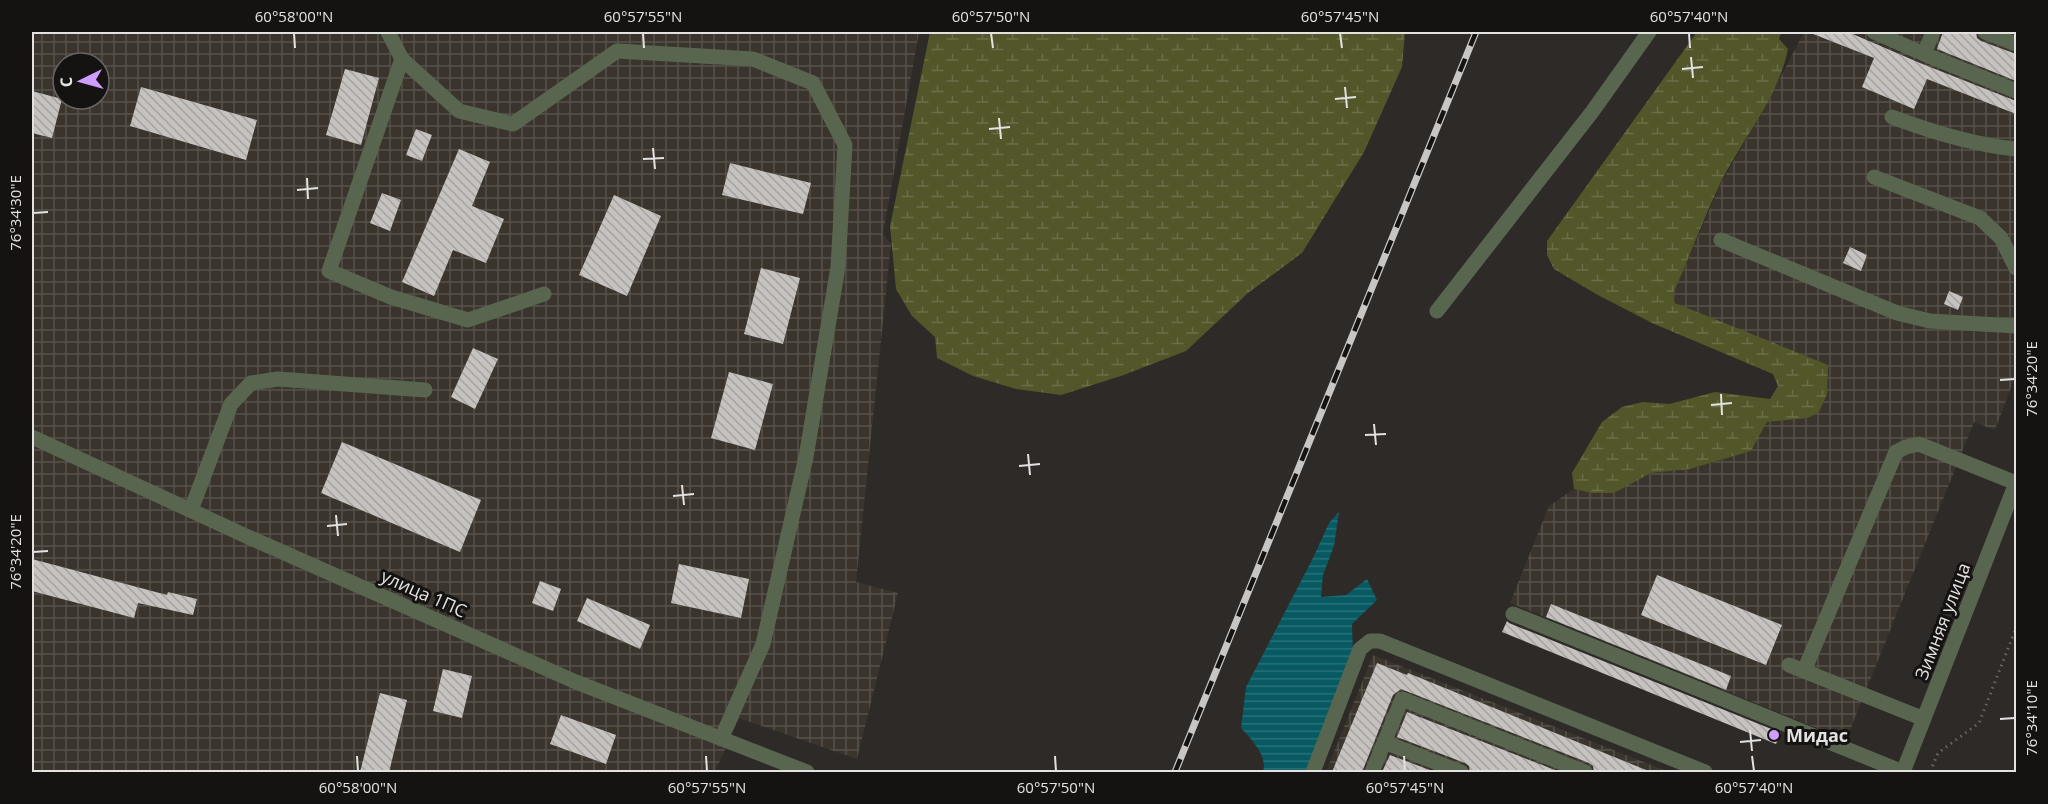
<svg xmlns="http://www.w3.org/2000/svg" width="2048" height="804" viewBox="0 0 2048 804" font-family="'Open Sans',sans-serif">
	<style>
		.industrial { fill: url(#industrial-grid); fill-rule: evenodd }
		.wetland { fill: url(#wetland-marsh) }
		.water { fill: url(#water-rules) }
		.building { fill: url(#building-back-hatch) }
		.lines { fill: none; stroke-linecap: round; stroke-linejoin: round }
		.path { stroke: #696665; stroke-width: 3; stroke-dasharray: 1.5 4.5; stroke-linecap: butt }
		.minor { stroke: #59664f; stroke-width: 15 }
		.rail-casing { stroke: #c8c6c5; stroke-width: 7 }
		.rail { stroke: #141312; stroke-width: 4.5; stroke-dasharray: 14; stroke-linecap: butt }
		.ticks { fill: none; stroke: #e4e2e1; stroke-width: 2 }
		.poi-dot { fill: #d09dfe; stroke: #141312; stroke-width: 2 }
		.labels { text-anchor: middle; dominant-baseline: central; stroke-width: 6; stroke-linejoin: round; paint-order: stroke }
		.street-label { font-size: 18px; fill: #e4e2e1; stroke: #141312 }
		.poi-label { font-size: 18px; font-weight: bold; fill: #e4e2e1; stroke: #141312; text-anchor: start }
		.neatline { fill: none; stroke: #e4e2e1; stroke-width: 2 }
		.ticks-label { font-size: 15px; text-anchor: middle; fill: #e4e2e1 }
	</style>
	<defs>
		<pattern id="industrial-grid" width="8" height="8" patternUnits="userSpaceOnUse" patternTransform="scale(1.5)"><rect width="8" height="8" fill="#3a342d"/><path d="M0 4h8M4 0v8" fill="none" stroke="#56514b"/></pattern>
		<pattern id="wetland-marsh" width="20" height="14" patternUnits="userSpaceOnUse" patternTransform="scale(1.5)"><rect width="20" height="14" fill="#525628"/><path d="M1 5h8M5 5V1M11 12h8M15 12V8" fill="none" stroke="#6b6e47"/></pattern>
		<pattern id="water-rules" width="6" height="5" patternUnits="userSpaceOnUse" patternTransform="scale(1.5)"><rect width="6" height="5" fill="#075962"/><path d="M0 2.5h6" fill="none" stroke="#2b7178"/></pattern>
		<pattern id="building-back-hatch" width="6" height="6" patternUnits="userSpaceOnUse" patternTransform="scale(1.5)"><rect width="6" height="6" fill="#c5c2bf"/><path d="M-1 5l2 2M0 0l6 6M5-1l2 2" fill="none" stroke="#a5a2a0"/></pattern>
	</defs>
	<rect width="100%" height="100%" fill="#2d2a28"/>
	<!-- industrial -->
	<path class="industrial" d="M32 32H919L883 234 891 244 856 582 898 593 857 759 739 718 715 772H32ZM63 63H99V99H63Z
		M1804 32H2016V374L1995 430 1974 422 1846 740 1510 603 1549 506 1574 489 1591 493H1614L1651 473 1690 469 1751 451 1767 422 1808 418 1827 394 1676 303 1673 294 1721 183 1760 116Z
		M1373 655 1669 772H1326Z"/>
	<!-- wetland -->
	<path class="wetland" d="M930 32H1405L1402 67 1364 152 1302 253 1248 293 1186 351 1121 376 1061 395 1016 389 973 376 937 358 935 337 912 316 896 289 890 226Z
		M1697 32H1781L1779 39 1788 49C1778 99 1742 139 1720 184 1703 220 1689 258 1673 294L1675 303 1828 365 1827 394 1819 412 1808 418 1767 422 1751 451 1690 469 1651 473 1614 493H1591L1574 489 1572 473 1602 422 1622 407 1643 402 1669 404 1715 392 1770 399 1778 386 1773 374 1652 323 1596 294 1554 269 1547 255V241Z"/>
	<!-- water -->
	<path class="water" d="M1339 512 1334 546 1323 575 1321 597 1346 595 1367 579 1377 600 1352 624 1353 654 1306 772H1263C1268 756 1251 739 1241 728L1246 687 1313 558 1329 523Z"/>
	<!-- building -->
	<path class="building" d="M1808 32H1848L1920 63 2016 101V114L1927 79 1914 109 1862 87 1874 58Z
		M1943 32H1976L1977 38 1981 41 2016 54V81L1937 49Z
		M345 69 379 78 361 145 326 135Z
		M141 87 257 120 246 160 130 126Z
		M32 91 62 99 52 138 32 133Z
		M416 129 432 135 422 161 406 155Z
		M459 149 490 162 472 206 504 219 486 263 453 250 434 296 402 282Z
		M730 163 811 183 803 214 722 195Z
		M382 193 401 200 390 231 370 223Z
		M614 195 661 216 627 296 579 275Z
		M1850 247 1867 255 1861 271 1843 263Z
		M761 268 800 278 783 344 744 334Z
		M1949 291 1963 297 1958 310 1944 304Z
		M473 348 498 359 475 409 451 397Z
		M729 372 773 384 755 450 711 438Z
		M342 442 481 500 460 552 321 493Z
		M32 559 167 595 168 592 197 599 193 615 138 603 134 618 32 591Z
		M679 564 749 579 741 618 671 603Z
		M1657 575 1782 625 1766 665 1641 615Z
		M540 581 561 589 553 611 532 603Z
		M587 598 650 625 640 649 577 621Z
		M1551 604 1731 676 1726 690 1546 617Z
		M1507 621 1509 623 1781 733 1776 744 1502 632Z
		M1377 663 1407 675 1408 673 1651 772H1594L1593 766 1589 763 1401 689 1393 695 1362 772H1332Z
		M443 669 472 676 462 718 433 711Z
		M380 693 407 700 389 772H360Z
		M1407 712 1560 772H1470L1469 766 1465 763 1397 737Z
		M561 715 616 735 606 764 550 744Z
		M1390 755 1435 772H1382Z"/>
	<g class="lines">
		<!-- path -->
		<path class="path" d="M1932 772V767L1938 753 1979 723 2016 628"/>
		<!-- minor -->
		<path class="minor" d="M388 32 402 59 459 111 513 124 617 51 753 59 813 83 845 145 838 267 806 457 763 644 721 739
			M1874 32 1924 54
			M1933 32 1924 54 2016 91
			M1985 32 2016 44
			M402 59 329 271 391 297 468 320 544 294
			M1892 117C1932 132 1974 145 2016 149
			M1874 177 1980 218 2001 238 2016 268
			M1721 240 1897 313 1930 321 2016 326
			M1437 311 1592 112 1649 32
			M32 437 246 536 576 682 807 772
			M191 510 231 404 251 383 278 379 425 390
			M1513 614 1903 772 2016 483 1919 444 1906 447 1896 452 1804 671
			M1789 665 1924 719
			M1384 742 1461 772
			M1313 772 1360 649 1370 641H1380L1705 772
			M1372 772 1402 699 1585 772"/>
		<!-- rail casing -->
		<g class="rail-casing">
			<path id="rail" d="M1175 772 1476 32"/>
		</g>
		<!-- rail -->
		<use href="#rail" class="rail"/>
	</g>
	<!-- ticks -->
	<path class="ticks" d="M294 33 295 48M643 33 644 48M991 33 993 48M1340 33 1342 48M1689 33 1690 48M1691 57 1693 78M1682 69 1703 67M1345 87 1347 108M1335 99 1356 97M999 118 1001 139M989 129 1010 127M653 148 655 169M643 159 664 158M307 178 308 199M297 190 318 188M33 213 48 212M2000 380 2015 379M1721 394 1722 415M1711 405 1732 403M1374 424 1376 445M1365 435 1386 434M1028 454 1030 475M1019 466 1040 464M682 485 684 505M673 496 694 494M336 515 338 536M327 526 347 524M33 552 48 551M2000 719 2015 718M1750 730 1752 751M1740 742 1761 740M357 756 358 771M706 756 707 771M1055 756 1056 771M1404 756 1405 771M1752 756 1754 771"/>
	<!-- markers -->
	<circle class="poi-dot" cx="1774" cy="735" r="6"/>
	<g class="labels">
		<!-- street labels -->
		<g class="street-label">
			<text transform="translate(424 593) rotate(24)">улица 1ПС</text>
			<text transform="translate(1942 621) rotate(-69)">Зимняя улица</text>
		</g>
		<!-- poi labels -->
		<g class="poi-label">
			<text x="1786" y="735">Мидас</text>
		</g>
	</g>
	<!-- border -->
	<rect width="2048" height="804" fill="none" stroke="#141312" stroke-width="66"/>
	<!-- north arrow -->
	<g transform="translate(81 81) rotate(265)"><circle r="28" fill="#141312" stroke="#676665" stroke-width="1.5"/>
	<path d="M0-4.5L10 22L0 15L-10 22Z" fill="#d09dfe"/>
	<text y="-9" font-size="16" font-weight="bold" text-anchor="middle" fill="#e4e2e1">С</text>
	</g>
	<rect x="33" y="33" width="1982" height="738" class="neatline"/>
	<g class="ticks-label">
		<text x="294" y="22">60°58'00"N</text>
		<text x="643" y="22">60°57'55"N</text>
		<text x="991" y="22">60°57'50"N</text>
		<text x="1340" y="22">60°57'45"N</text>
		<text x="1689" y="22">60°57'40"N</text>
		<text transform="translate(16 213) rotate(-90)" y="5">76°34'30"E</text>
		<text transform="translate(2032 379) rotate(-90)" y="5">76°34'20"E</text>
		<text transform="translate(16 552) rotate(-90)" y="5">76°34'20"E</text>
		<text transform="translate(2032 718) rotate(-90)" y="5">76°34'10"E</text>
		<text x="358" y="793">60°58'00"N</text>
		<text x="707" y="793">60°57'55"N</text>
		<text x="1056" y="793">60°57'50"N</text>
		<text x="1405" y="793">60°57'45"N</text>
		<text x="1754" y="793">60°57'40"N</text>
	</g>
</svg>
